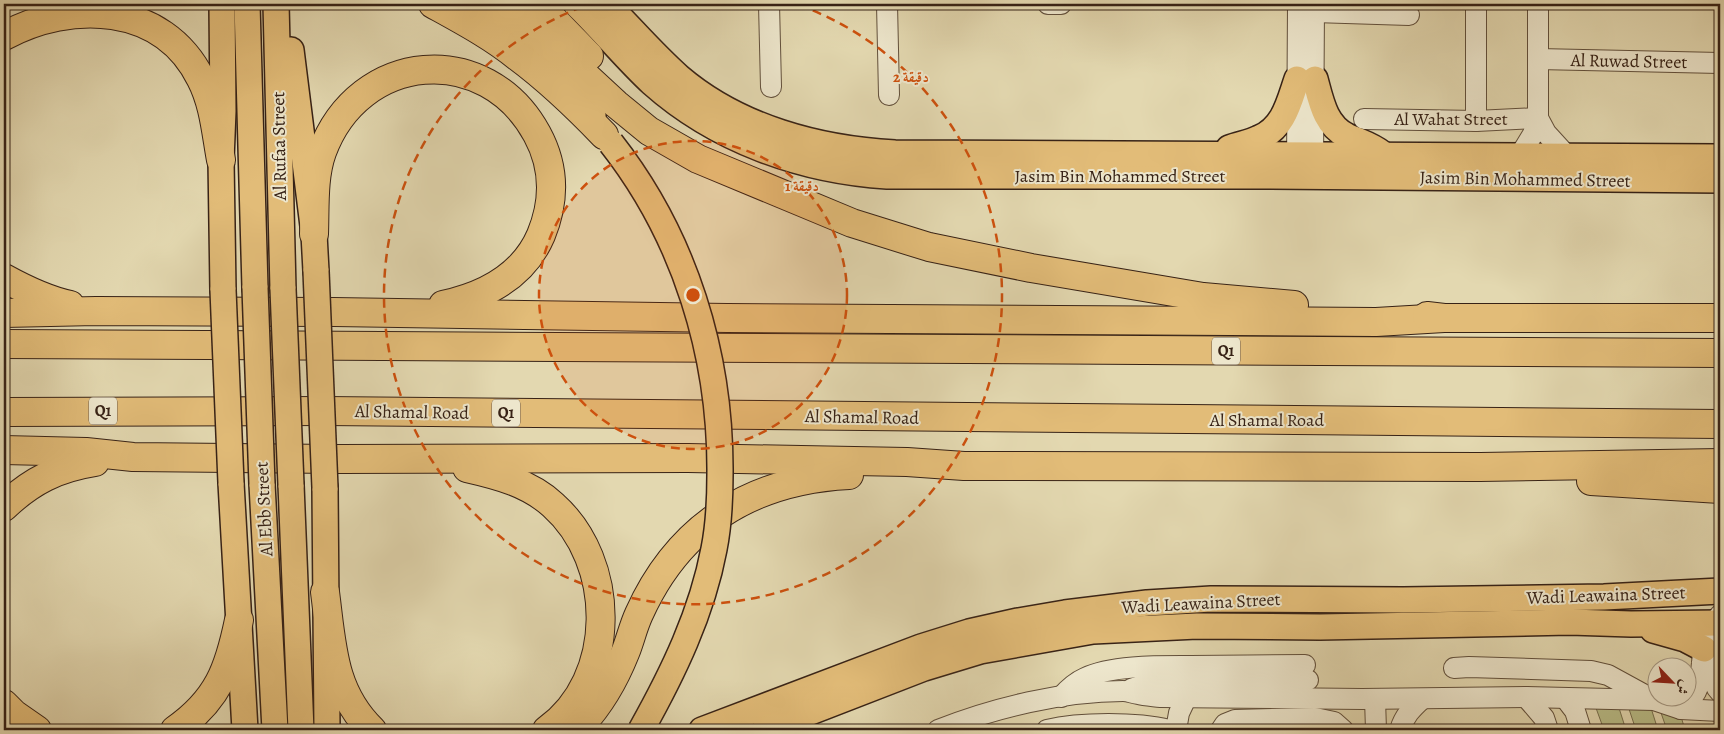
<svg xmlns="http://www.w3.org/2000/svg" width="1724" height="734" font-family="Alegreya,Amiri,serif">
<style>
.green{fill:#b9bd88;stroke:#78704f}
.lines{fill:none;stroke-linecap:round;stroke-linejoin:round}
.minor-casing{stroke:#62503c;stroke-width:22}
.major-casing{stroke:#372216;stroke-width:28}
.highway-casing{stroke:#372216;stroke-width:30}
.minor{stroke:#ede6cc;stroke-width:20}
.major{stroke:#e2bc78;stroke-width:25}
.highway{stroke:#e2bc78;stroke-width:28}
.major-bridge-casing{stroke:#372216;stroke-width:28;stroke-linecap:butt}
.major-bridge{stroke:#e2bc78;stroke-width:25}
.ring{fill:none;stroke:#cd510e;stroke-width:2.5;stroke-dasharray:9 6}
.labels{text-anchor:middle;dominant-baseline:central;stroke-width:4;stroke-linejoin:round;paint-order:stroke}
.shield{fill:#ede6cc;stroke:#6e5d4d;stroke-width:1}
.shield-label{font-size:16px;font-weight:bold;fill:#372216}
.street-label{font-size:18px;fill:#372216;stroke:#ede6cc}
.centre{fill:#cd510e;stroke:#ede6cc;stroke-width:2.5}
.ring-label{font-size:15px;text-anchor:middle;font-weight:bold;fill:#cd510e;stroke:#ede6cc;stroke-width:4;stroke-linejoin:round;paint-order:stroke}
</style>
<rect width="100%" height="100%" fill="#e3d8b0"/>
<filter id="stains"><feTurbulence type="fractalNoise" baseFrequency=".004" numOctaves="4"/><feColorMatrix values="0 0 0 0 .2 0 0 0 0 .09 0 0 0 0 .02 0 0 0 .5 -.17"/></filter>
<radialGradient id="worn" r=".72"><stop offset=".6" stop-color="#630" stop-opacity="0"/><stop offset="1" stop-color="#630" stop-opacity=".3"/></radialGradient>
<g class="green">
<polygon points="1596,708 1619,708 1626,730 1604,730"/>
<polygon points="1651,708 1658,730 1636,730 1629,709"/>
<polygon points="1660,710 1680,713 1685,730 1667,730"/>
</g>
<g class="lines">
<defs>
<g id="minor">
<polyline points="769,4 771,87"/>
<polyline points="887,4 889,95"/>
<polyline points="1048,4 1061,4"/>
<polyline points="1476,4 1476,121"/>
<polyline points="1538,4 1538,59 1720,63"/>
<polyline points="1314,12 1409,15"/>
<polyline points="1538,118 1546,133 1567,156"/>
<polyline points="1364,119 1476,121 1538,118"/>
<polyline points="1519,157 1533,134 1538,118 1538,59"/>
<polyline points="1297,169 1298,4"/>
<polyline points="1313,169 1314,4"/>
<path d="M1720 644C1713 658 1708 680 1720 692"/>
<polyline points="1454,668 1469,667 1591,671 1608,675 1652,699"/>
<polyline points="1131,689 1146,684 1171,680 1308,680"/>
<path d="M1061 697C1068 689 1076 682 1085 678 1111 665 1161 666 1191 666 1229 666 1267 665 1305 665"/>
<polyline points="1526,697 1544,718 1548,730"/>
<polyline points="1565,698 1575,711 1581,730"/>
<polyline points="1375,699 1376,730"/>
<path d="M1681 709C1688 703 1695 696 1698 687 1701 679 1701 671 1702 663 1703 647 1708 627 1720 615"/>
<path d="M938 730C993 708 1063 691 1123 691 1128 691 1132 693 1138 694 1145 696 1153 696 1161 697L1362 699 1526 697 1654 700 1681 709 1720 711"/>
<path d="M1047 730C1080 722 1137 722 1169 730"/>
<polyline points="1176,730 1179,713 1187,696"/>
<polyline points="1221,730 1225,724 1235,720 1315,718 1334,722 1343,730"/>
<path d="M1400 730C1404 716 1412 708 1422 699"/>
</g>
<g id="major">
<polyline points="222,4 223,111 221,160 223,290"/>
<polyline points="247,4 255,288"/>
<polyline points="276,4 283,289"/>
<path d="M477 4C520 29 570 71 593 115"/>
<path d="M576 4C602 29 625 58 652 83 716 140 802 171 887 176H1269L1720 180"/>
<path d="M607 4C631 28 653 54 679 77 739 128 819 149 895 153L1720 157"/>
<polyline points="291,50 314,234 316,271"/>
<path d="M1315 79C1321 101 1325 125 1347 136 1360 142 1372 145 1383 154"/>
<path d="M1229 148C1239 144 1250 143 1259 138 1284 128 1289 102 1297 79"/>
<polyline points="231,483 245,730"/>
<polyline points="262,484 275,730"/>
<polyline points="291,485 301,730"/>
<polyline points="325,488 327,730"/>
<polyline points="1653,630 1685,639 1704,649"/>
<polyline points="702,730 921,647 969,632 1018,621 1065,613 1147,603 1211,599 1403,600 1604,597 1720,591"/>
<polyline points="764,730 924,668 980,651 1093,631 1197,626 1320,627 1570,622 1631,624 1720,623"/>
</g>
<g id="highway">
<path d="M433 4C462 20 492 36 518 57 549 80 577 107 604 135"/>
<polyline points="497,4 563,55 616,104 649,131 698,159 852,223 929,247 1031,268 1203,297 1294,305"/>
<polyline points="535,4 553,19 589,56"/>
<path d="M4 36C70 0 163 2 201 79 214 104 216 133 221 160"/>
<path d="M314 234C315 207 313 177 322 152 359 51 486 40 537 134 555 167 555 201 541 235 523 277 485 296 443 305"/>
<path d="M4 278C24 289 46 300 70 305"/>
<polyline points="4,313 96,311 334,312 727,318 1376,322 1444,318"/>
<polyline points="1427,316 1444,318 1720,318"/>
<polyline points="4,344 1720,353"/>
<polyline points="4,412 326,411 1720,424"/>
<polyline points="4,450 86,452 133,457 340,459 688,458 907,462 964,466 1480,467 1720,463"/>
<path d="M467 468C498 475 529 483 553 505 617 562 618 679 547 730"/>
<polyline points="1591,481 1720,489"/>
<path d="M4 507C31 481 57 468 95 462"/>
<path d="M325 592C332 645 332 691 372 730"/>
<polyline points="4,704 14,714 37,730"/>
<path d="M175 730C218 700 229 669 239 620"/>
<path d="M576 730C598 708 613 683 625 653 630 641 633 627 639 614 679 525 752 480 849 475"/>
</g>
</defs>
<use href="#minor" class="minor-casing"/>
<use href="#major" class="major-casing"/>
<use href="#highway" class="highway-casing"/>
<use href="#minor" class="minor"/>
<use href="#major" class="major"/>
<use href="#highway" class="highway"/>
<defs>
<g id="major-bridge">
<path d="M611 143C685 237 721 355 720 474 720 498 719 524 714 549 702 613 673 673 641 730"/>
<polyline points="316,271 325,488"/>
<polyline points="255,288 262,484"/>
<polyline points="283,289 291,485"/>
<polyline points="223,290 231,483"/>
</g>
</defs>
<use href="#major-bridge" class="major-bridge-casing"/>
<use href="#major-bridge" class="major-bridge"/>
</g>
<circle cx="693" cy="295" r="154" fill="#cd510e" fill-opacity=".12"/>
<g class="ring">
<circle cx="693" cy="295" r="154"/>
<path d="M799 5A309 309 0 1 1 587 5"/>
</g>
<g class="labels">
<g class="shield">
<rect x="1212" y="337.5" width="28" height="27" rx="4"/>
<rect x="89" y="397.5" width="28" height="27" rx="4"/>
<rect x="492" y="399.5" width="28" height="27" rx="4"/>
</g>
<g class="shield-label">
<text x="1226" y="351">Q1</text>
<text x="103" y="411">Q1</text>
<text x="506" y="413">Q1</text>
</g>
<g class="street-label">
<text transform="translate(1629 61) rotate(1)">Al Ruwad Street</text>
<text x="1451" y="119">Al Wahat Street</text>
<text transform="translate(279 146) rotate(-91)">Al Rufaa Street</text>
<text x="1120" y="176">Jasim Bin Mohammed Street</text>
<text transform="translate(1525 179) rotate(1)">Jasim Bin Mohammed Street</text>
<text transform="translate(412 412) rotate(1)">Al Shamal Road</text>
<text transform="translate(862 417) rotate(1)">Al Shamal Road</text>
<text x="1267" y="420">Al Shamal Road</text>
<text transform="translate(264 509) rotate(-93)">Al Ebb Street</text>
<text transform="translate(1606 595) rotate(-2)">Wadi Leawaina Street</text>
<text transform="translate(1201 603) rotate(-3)">Wadi Leawaina Street</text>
</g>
</g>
<circle cx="693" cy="295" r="8" class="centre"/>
<g class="ring-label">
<text x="911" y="82">2 دقيقة</text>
<text x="802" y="191">1 دقيقة</text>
</g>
<rect width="1724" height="734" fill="none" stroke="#e3d8b0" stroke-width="20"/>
<rect x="5" y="5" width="1714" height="724" fill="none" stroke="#372216" stroke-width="2.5"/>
<rect x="10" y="10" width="1704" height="714" fill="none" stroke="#372216"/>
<g transform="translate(1672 682) rotate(115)"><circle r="24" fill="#ede6cc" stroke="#a49883"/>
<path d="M0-4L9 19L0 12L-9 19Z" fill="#8f2418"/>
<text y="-8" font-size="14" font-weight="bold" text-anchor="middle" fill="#372216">ش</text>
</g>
<rect width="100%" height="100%" filter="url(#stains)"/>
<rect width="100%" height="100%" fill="url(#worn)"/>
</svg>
